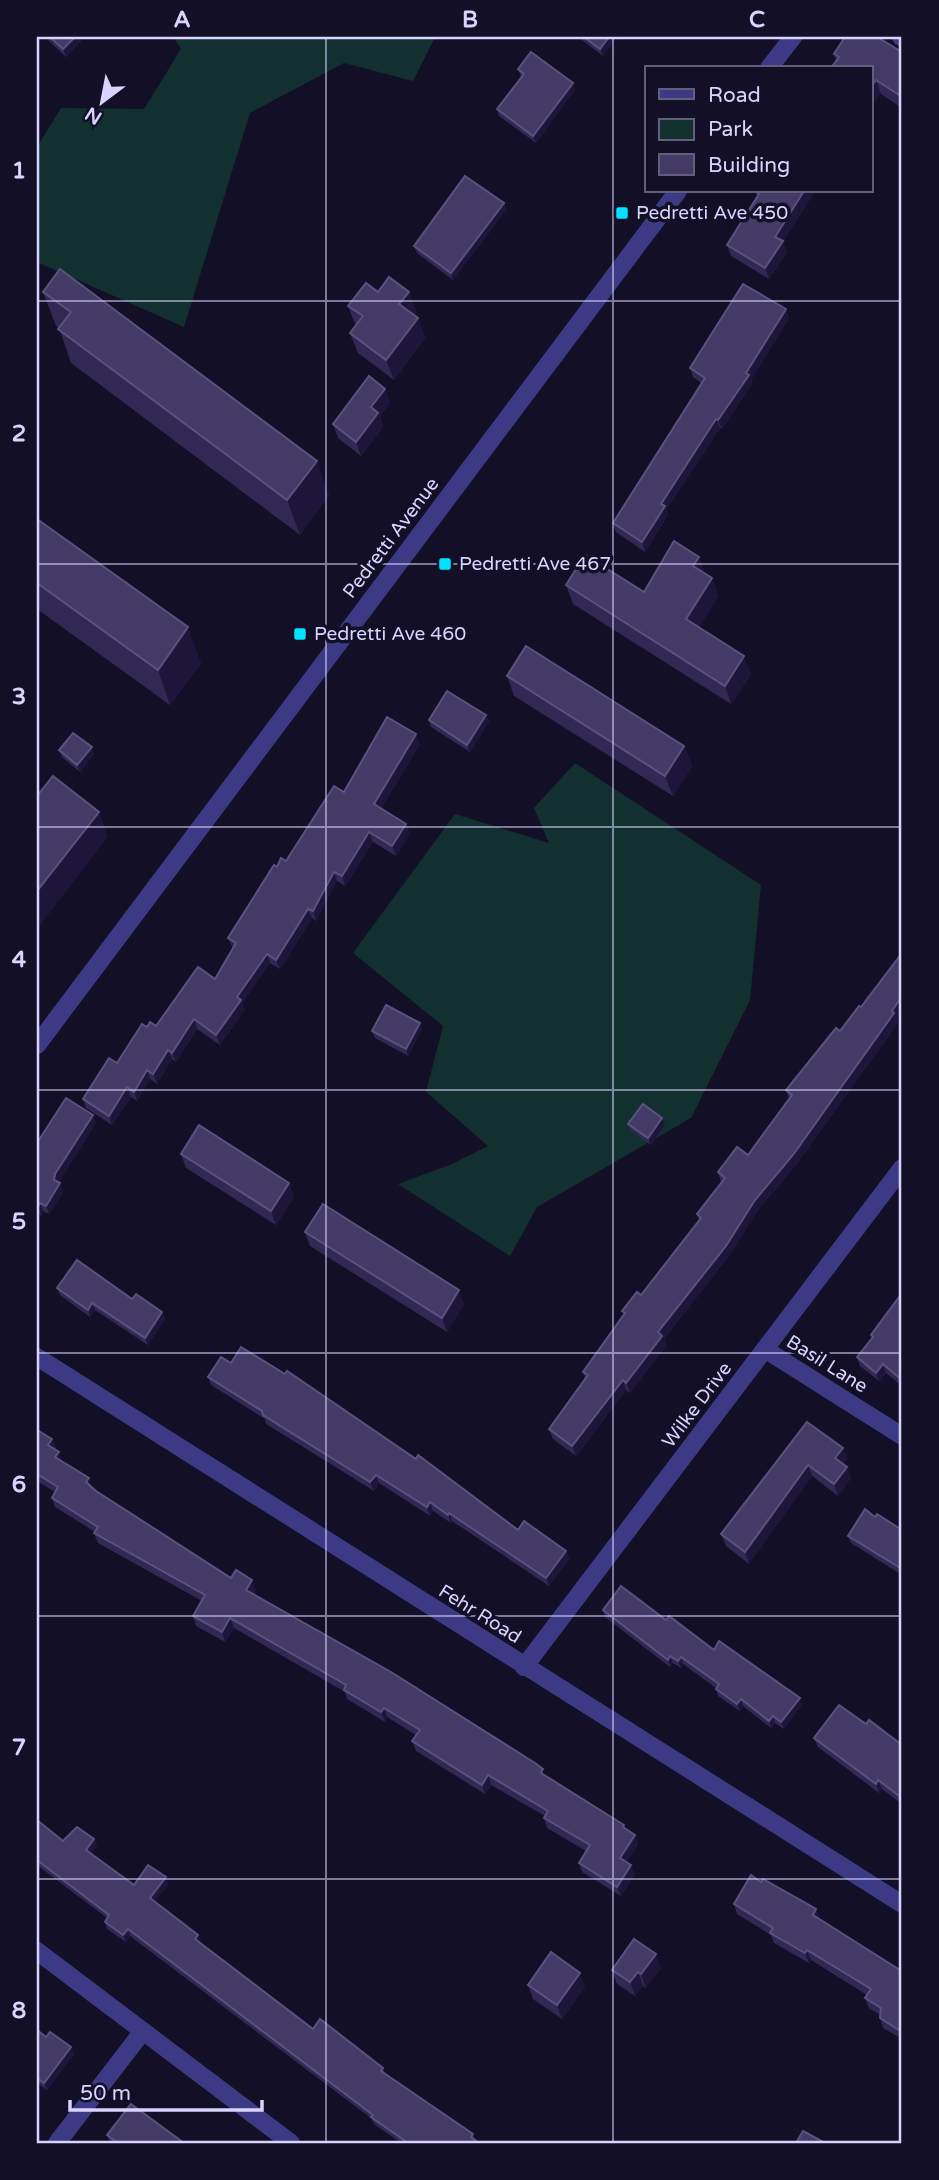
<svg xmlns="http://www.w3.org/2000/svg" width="939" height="2180" font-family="'Varela Round',sans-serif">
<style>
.green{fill:#12302f}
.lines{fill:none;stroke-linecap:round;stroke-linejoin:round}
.minor{stroke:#3d3a85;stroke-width:18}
.wall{fill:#312854}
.shaded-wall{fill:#1d163a}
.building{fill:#433a66;stroke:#5a527e;stroke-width:2}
.grid{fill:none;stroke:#d9d4ff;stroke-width:2;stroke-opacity:0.55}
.poi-dot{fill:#00e5ff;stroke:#130f26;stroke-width:2.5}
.labels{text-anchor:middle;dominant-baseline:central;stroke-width:7;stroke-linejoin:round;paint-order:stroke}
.poi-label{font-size:19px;fill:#d9d4ff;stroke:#130f26;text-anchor:start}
.street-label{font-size:19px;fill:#d9d4ff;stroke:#130f26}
.neatline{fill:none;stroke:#d9d4ff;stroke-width:2.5}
.grid-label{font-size:23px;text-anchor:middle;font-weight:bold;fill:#d9d4ff}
</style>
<rect width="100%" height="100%" fill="#130f26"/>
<g class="green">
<polygon points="173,37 435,37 413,81 344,63 250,113 184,327 37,262 37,147 61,108 144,109 181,49"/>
<polygon points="575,763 761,885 750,1000 691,1118 537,1207 510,1256 398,1184 452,1164 488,1146 426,1092 443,1026 353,953 455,814 549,843 534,808"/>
</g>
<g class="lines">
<g class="minor">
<polyline points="901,37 902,37"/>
<polyline points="769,68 793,37"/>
<polyline points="37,1045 678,191"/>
<polyline points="766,1350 902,1436"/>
<polyline points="37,1357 902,1904"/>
<polyline points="524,1667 902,1168"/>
<polyline points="37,1951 291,2143"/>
<polyline points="57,2143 143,2031"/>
</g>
</g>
<g class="wall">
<polygon points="45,37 79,37 81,41 66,57"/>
<polygon points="578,37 621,37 619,40 616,38 603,56"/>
<polygon points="902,52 902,108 881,94 836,61 834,54"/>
<polygon points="518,69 575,90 536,143 499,116 497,109 521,77"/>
<polygon points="815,191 783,242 787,252 769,279 731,256 727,245 757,197 756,192"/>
<polygon points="504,203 506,210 453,280 417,253 414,246"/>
<polygon points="43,292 329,495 300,535 71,363 59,328 56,326"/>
<polygon points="378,292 409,292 416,312 414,315 418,318 425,338 394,380 358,353 350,333 356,326 348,306"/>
<polygon points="789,318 751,380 752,384 722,429 720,428 666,510 668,515 645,552 616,532 613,523 701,383 693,377 690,368"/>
<polygon points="385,389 390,402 380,416 383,427 361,456 338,438 333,424"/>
<polygon points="37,519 201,663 170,705 37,609"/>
<polygon points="706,574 712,578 718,596 699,627 751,674 731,704 573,604 566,585 644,592"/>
<polygon points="507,676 684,746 692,766 673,796 514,696"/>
<polygon points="486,715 489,722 470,752 431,727 429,720"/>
<polygon points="420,744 381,808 410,833 396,856 373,842 345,886 337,881 316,921 312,918 280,969 270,963 242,1003 245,1009 220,1045 197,1029 176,1062 172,1059 157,1084 150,1079 137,1101 131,1097 112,1125 86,1108 83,1099 117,1063 147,1027 156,1026 215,979 233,949 228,938 277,867 286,861 344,792"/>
<polygon points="59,750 94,754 80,772 62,757"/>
<polygon points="902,953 902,1011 897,1020 898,1023 796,1165 758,1210 729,1256 664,1339 666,1346 630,1393 626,1390 576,1456 553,1439 549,1429 585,1379 583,1372 624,1314 622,1311 641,1295 699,1220 697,1214 721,1182 718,1172 748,1155 789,1099 786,1090 861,1007"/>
<polygon points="420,1023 422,1030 408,1056 375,1038 372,1031"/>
<polygon points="93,1115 96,1123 58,1183 60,1183 63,1192 49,1214 43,1211 41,1216 37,1213 37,1143"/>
<polygon points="662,1118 665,1125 651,1145 631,1131 628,1124"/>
<polygon points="181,1154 289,1183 294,1197 276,1225 186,1168"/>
<polygon points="305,1232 464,1304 447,1332 310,1246"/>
<polygon points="57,1288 132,1299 162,1312 165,1319 148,1345 95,1310 90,1317 60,1295"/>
<polygon points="902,1293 902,1386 886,1373 879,1381 860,1366 857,1357 872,1338 871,1335"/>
<polygon points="208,1377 518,1530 566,1551 569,1559 549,1586 452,1521 451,1523 433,1511 430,1516 379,1483 374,1491 266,1424 265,1419 211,1385"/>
<polygon points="807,1422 843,1448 847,1460 843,1464 847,1467 851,1478 838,1496 812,1476 749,1564 726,1546 721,1534"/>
<polygon points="37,1430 52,1439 56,1448 55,1449 62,1461 96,1491 231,1578 256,1590 253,1594 546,1776 635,1835 638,1844 627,1862 635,1874 621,1896 582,1872 579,1863 586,1851 547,1828 544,1818 545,1816 491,1785 485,1794 416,1751 412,1741 416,1735 387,1717 385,1722 347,1699 345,1692 234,1628 225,1642 196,1626 193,1616 202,1601 98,1543 94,1533 95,1532 55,1507 52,1498 55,1492 37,1481"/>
<polygon points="875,1517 902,1530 902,1575 851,1543 848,1536"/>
<polygon points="603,1610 666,1620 714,1650 800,1698 802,1705 784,1729 775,1723 771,1728 743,1706 740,1711 718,1696 716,1688 683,1664 681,1668 673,1663 670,1667 605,1617"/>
<polygon points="866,1724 902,1745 902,1804 882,1789 879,1793 818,1747 814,1738"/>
<polygon points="37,1820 63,1841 94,1839 97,1846 91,1853 134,1885 168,1885 155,1902 201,1942 200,1943 313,2029 383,2068 385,2073 473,2134 475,2140 479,2143 401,2143 374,2124 372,2119 130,1936 126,1942 107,1929 105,1922 107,1918 37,1865"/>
<polygon points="761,1882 816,1909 820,1919 900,1970 902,1967 902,2039 883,2028 880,2018 880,2015 869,2008 865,1998 867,1995 811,1960 809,1963 774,1943 771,1935 737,1914 734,1904"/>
<polygon points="661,1968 646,1988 643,1986 635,1996 617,1984 612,1970"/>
<polygon points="528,1985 585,1987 562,2019 533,1999"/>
<polygon points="37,2030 74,2054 47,2090 37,2083"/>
<polygon points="107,2135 184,2143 110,2143"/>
</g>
<g class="shaded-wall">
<polygon points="75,37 79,37 81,41 66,57 63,49"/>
<polygon points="609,37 615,37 616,38 603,56 600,49"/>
<polygon points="876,80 881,94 871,108 871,87"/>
<polygon points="573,83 575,90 536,143 533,136"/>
<polygon points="804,191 815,191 783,242 787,252 769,279 765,268 775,237"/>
<polygon points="504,203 506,210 453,280 451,273"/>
<polygon points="409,292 416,312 406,325 399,304"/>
<polygon points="786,309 789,318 751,380 752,384 722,429 718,420"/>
<polygon points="418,318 425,338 394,380 386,360"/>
<polygon points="385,389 390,402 380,416 383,427 361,456 356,442 371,407"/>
<polygon points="716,419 720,428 666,510 668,515 645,552 642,542 661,504"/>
<polygon points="317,461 329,495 300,535 287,500"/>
<polygon points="699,557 706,575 693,566"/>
<polygon points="712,578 718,596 693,637 686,619"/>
<polygon points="188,627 201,663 170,705 158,670"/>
<polygon points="744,656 751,674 731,704 725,686"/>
<polygon points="486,715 489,722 470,752 467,745"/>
<polygon points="416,734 420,744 377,814 374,804"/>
<polygon points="684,746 692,766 673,796 665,776"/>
<polygon points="92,747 94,754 80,772 77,765"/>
<polygon points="99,812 108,837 37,929 37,891"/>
<polygon points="406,824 410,833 396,856 392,846"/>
<polygon points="369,832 373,842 345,886 342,876"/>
<polygon points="334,872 337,881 316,921 313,911"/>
<polygon points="308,909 312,918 280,969 276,960"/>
<polygon points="267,954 270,963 242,1003 245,1009 220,1045 216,1035 237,997"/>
<polygon points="902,996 902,1011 897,1020 898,1023 796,1165 758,1210 729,1256 664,1339 666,1346 630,1393 626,1383 658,1332"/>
<polygon points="194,1019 197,1029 176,1062 172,1053"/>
<polygon points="420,1023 422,1030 408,1056 406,1049"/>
<polygon points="168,1050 172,1059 157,1084 153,1074"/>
<polygon points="147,1070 150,1079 137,1101 134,1092"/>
<polygon points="127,1087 131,1097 112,1125 109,1116"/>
<polygon points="93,1115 96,1123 58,1183 60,1183 63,1192 49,1214 46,1206 55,1174"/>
<polygon points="662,1118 665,1125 651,1145 648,1138"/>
<polygon points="289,1183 294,1197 276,1225 271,1211"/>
<polygon points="40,1203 43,1211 41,1216 38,1207"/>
<polygon points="459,1290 464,1304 447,1332 442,1318"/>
<polygon points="92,1303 95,1310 90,1317 88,1310"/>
<polygon points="162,1312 165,1319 148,1345 145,1338"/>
<polygon points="883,1364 886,1373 879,1381 876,1373"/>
<polygon points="623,1380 626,1390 576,1456 572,1446"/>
<polygon points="52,1439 56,1448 52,1455 48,1445"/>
<polygon points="843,1448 847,1460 839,1469 835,1458"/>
<polygon points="59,1452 62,1461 55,1457"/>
<polygon points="808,1465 812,1476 749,1564 745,1552"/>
<polygon points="847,1467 851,1478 838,1496 834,1484"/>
<polygon points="376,1475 379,1483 374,1491 370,1482"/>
<polygon points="89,1478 92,1488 86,1482"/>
<polygon points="430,1502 433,1511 430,1516 427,1507"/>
<polygon points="449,1513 452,1521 451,1523 448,1515"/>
<polygon points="566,1551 569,1559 549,1586 546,1578"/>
<polygon points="252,1580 256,1590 250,1600 246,1590"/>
<polygon points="230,1618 234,1628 225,1642 222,1632"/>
<polygon points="670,1656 673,1663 670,1667 668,1660"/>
<polygon points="681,1657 683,1664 681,1668 678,1661"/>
<polygon points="800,1698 802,1705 784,1729 781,1722"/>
<polygon points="741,1699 743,1706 740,1711 737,1704"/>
<polygon points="384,1708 387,1717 385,1722 381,1712"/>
<polygon points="773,1716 775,1723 771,1728 769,1721"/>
<polygon points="488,1775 491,1785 485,1794 482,1785"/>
<polygon points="878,1780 882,1789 879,1793 876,1784"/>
<polygon points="635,1835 638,1844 624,1867 620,1858"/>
<polygon points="94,1839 97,1846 89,1857 86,1850"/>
<polygon points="631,1865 635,1874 621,1896 617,1887"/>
<polygon points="166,1877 168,1885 153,1905 150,1898"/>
<polygon points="816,1909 820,1919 813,1915"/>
<polygon points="128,1929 130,1936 126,1942 123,1935"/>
<polygon points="198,1935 201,1942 198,1946 195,1939"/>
<polygon points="807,1950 811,1960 809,1963 805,1953"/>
<polygon points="656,1954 661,1968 646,1988 641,1974"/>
<polygon points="638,1972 643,1986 635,1996 630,1982"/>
<polygon points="580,1973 585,1987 562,2019 557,2005"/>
<polygon points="71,2047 74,2054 47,2090 44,2083"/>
</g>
<g class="building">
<polygon points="50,37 75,37 63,49"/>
<polygon points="584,37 609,37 600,49"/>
<polygon points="845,37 877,37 902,52 902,97 876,80 871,87 871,68 831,68 839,57 834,54"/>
<polygon points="531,52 573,83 533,136 497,109 524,74 518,69"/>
<polygon points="465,176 504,203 451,273 414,246"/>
<polygon points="756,191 804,191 775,237 783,241 765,268 727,245 759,194 756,192"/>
<polygon points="60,269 317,461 287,500 58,329 71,312 43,292"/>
<polygon points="389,277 409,292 399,304 418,318 386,360 350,333 363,316 348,306 366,283 378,292"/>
<polygon points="743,284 786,309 746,373 749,375 718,420 716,419 661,504 665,506 642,542 613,523 705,378 690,368"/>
<polygon points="369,376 385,389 371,407 378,413 356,442 333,424"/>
<polygon points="37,519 188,627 158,670 37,583"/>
<polygon points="674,541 699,557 693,566 712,578 686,619 744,656 725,686 566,585 585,555 644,592"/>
<polygon points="526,646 684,746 665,776 507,676"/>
<polygon points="447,691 486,715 467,745 429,720"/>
<polygon points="387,717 416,734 374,804 406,824 392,846 369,832 342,876 334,872 313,911 308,909 276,960 267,954 237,997 241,1000 216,1035 194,1019 172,1053 168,1050 153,1074 147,1070 134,1092 127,1087 109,1116 83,1099 109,1058 117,1063 142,1024 147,1027 150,1022 156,1026 198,967 215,979 236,943 228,938 274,865 277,867 281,858 286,861 334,786 344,792"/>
<polygon points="73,733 92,747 77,765 59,750"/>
<polygon points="53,776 99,812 37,891 37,796"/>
<polygon points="902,953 902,996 892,1011 894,1013 793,1155 755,1200 726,1246 658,1332 662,1336 626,1383 623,1380 572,1446 549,1429 588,1375 583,1372 625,1313 622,1311 637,1292 641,1295 701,1218 697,1214 725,1178 718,1172 737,1147 748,1155 792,1095 786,1090 836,1028 840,1031 859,1006 861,1007"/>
<polygon points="386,1005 420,1023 406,1049 372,1031"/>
<polygon points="66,1098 93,1115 55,1174 54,1180 60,1183 46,1206 40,1203 38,1207 37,1206 37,1143"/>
<polygon points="643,1104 662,1118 648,1138 628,1124"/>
<polygon points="199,1125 289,1183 271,1211 181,1154"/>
<polygon points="323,1204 459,1290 442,1318 305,1232"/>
<polygon points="77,1260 132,1299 136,1294 162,1312 145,1338 92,1303 88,1310 57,1288"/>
<polygon points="902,1293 902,1380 883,1364 876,1373 857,1357 873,1337 871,1335"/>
<polygon points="241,1347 285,1374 287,1371 416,1459 418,1455 518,1530 524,1521 566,1551 546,1578 449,1513 448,1515 430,1502 427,1507 376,1475 370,1482 263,1415 262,1411 208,1377 221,1357 231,1363"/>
<polygon points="807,1422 843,1448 835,1458 847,1467 834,1484 808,1465 745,1552 721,1534"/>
<polygon points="37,1430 52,1439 48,1445 59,1452 55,1457 89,1478 86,1482 96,1491 231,1578 236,1570 252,1580 246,1590 391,1672 535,1763 543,1769 541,1773 624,1825 623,1827 635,1835 620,1858 631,1865 617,1887 579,1863 590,1845 544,1818 548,1811 488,1775 482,1785 412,1741 420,1730 384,1708 381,1712 344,1690 346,1685 230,1618 222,1632 193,1616 205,1595 94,1533 98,1527 52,1498 58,1487 37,1474"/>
<polygon points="865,1509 875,1517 877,1514 902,1530 902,1569 848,1536"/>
<polygon points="621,1586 666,1620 669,1616 714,1650 719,1641 800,1698 781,1722 773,1716 769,1721 741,1699 737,1704 716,1689 719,1684 681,1657 678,1661 670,1656 668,1660 603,1610"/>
<polygon points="839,1705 866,1724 869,1720 902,1745 902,1747 899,1752 902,1755 902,1798 878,1780 876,1784 814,1738"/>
<polygon points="37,1820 63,1841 77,1827 94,1839 86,1850 134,1885 148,1865 166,1877 150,1898 198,1935 195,1939 313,2029 320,2019 383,2068 381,2071 473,2134 471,2137 479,2143 408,2143 371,2117 373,2115 128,1929 123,1935 105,1922 109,1915 37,1860"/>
<polygon points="751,1875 761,1882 763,1879 816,1909 813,1915 900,1970 902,1967 902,2032 880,2018 881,2008 865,1998 871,1989 807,1950 805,1953 770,1933 773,1928 734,1904"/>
<polygon points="634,1939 656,1954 641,1974 638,1972 630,1982 612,1970"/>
<polygon points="551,1952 580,1973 557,2005 528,1985"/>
<polygon points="37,2030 46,2037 50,2032 71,2047 44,2083 37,2078"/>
<polygon points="131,2104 184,2143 118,2143 107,2135"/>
<polygon points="803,2131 825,2143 796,2143"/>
</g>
<path class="grid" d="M326 37V2143M613 37V2143M37 301H902M37 564H902M37 827H902M37 1090H902M37 1353H902M37 1616H902M37 1879H902"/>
<g class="poi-dot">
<rect x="615" y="206" width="14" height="14" rx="3.5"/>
<rect x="438" y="557" width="14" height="14" rx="3.5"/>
<rect x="293" y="627" width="14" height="14" rx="3.5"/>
</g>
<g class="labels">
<g class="poi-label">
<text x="636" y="213">Pedretti Ave 450</text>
<text x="459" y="564">Pedretti Ave 467</text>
<text x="314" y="634">Pedretti Ave 460</text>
</g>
<g class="street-label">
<text transform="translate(391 538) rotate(-53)">Pedretti Avenue</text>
<text transform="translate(827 1364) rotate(32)">Basil Lane</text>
<text transform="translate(697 1405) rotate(-53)">Wilke Drive</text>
<text transform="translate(480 1614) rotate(32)">Fehr Road</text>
</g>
</g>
<rect width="939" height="2180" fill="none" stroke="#130f26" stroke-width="77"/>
<rect x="645" y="66" width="228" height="126" fill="#130f26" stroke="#625e7d" stroke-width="2"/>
<rect x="659" y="89" width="35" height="10" fill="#3d3a85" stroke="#625e7d" stroke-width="2"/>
<text x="708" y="102" font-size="21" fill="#d9d4ff">Road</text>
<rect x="659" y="119" width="35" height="21" fill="#12302f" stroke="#625e7d" stroke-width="2"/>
<text x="708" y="136" font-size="21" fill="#d9d4ff">Park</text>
<rect x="659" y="154" width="35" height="21" fill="#433a66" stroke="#625e7d" stroke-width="2"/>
<text x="708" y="172" font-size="21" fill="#d9d4ff">Building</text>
<g transform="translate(102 102) rotate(212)" stroke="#130f26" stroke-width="5" paint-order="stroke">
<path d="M0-5L12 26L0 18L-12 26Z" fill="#d9d4ff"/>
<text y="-10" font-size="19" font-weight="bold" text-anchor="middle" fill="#d9d4ff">N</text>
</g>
<path d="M70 2100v10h192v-10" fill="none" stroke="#d9d4ff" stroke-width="3.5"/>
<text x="80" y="2100" font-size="21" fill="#d9d4ff" stroke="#130f26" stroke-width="5" paint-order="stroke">50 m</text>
<rect x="38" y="38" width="862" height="2104" class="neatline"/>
<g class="grid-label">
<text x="182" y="27">A</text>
<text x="470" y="27">B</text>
<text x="757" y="27">C</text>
<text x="19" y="178">1</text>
<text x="19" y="441">2</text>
<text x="19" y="704">3</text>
<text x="19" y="967">4</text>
<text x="19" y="1229">5</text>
<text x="19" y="1492">6</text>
<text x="19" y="1755">7</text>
<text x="19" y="2018">8</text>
</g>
</svg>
